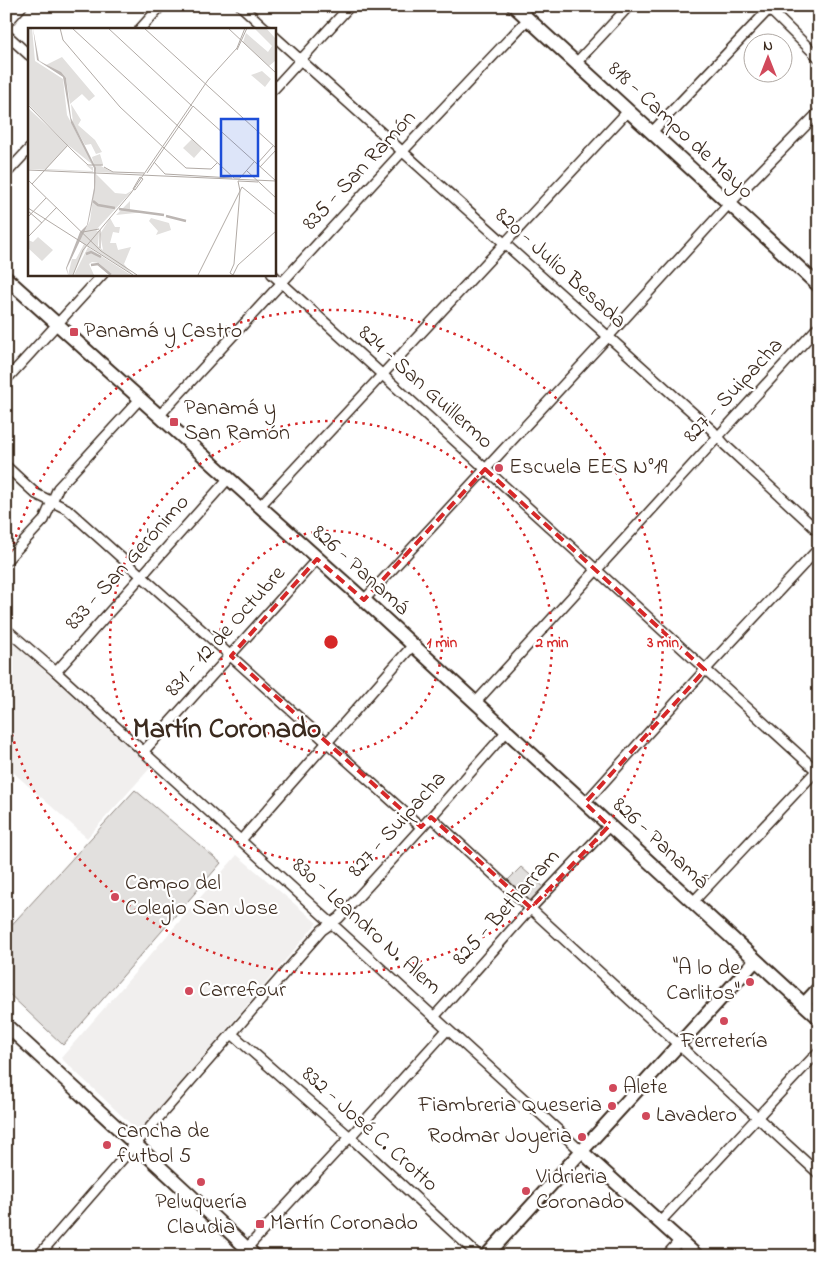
<svg xmlns="http://www.w3.org/2000/svg" width="825" height="1262" font-family="'Indie Flower',sans-serif">
<style>
.built{fill:#f1efee}
.green{fill:#e2e0de;stroke:#8e857e}
.lines{fill:none;stroke-linecap:round;stroke-linejoin:round}
.street-casing{stroke:#3b2a1e;stroke-width:12}
.secondary-casing{stroke:#3b2a1e;stroke-width:16}
.street{stroke:#fff;stroke-width:9}
.secondary{stroke:#fff;stroke-width:12}
.marked{fill:none;stroke:#d62828;stroke-width:4;stroke-dasharray:10 6;stroke-linejoin:round}
.ring{fill:none;stroke:#d62828;stroke-width:2.5;stroke-dasharray:2.5 5}
.poi-dot{fill:#d1495b;stroke:#fff;stroke-width:2}
.labels{text-anchor:middle;dominant-baseline:central;stroke-width:4.5;stroke-linejoin:round;paint-order:stroke}
.street-label{font-size:22px;fill:#3b2a1e;stroke:#fff}
.poi-label{font-size:22px;fill:#3b2a1e;stroke:#fff;text-anchor:start}
.district-label{font-size:28px;font-weight:bold;fill:#3b2a1e;stroke:#fff}
.inset-river{fill:none;stroke:#bcb6b3;stroke-width:2.5}
.inset-road{fill:none;stroke:#b1aaa5;stroke-width:1}
.view{fill:#1d4ed8;fill-opacity:0.15;stroke:#1d4ed8;stroke-width:2.5}
.inset-edge{fill:none;stroke:#3b2a1e;stroke-width:2.5}
.centre{fill:#d62828;stroke:#fff;stroke-width:2.5}
.ring-label{font-size:15px;text-anchor:middle;font-weight:bold;fill:#d62828;stroke:#fff;stroke-width:4.5;stroke-linejoin:round;paint-order:stroke}
</style>
<rect width="100%" height="100%" fill="#fff"/>
<filter id="ink" filterUnits="userSpaceOnUse"><feTurbulence type="fractalNoise" baseFrequency=".02" numOctaves="2"/><feDisplacementMap in="SourceGraphic" scale="10" xChannelSelector="R" yChannelSelector="G"/><feConvolveMatrix kernelMatrix="1 2 1 2 8 2 1 2 1" color-interpolation-filters="sRGB"/></filter>
<g filter="url(#ink)">
<g class="built">
<polygon points="6,637 152,766 87,838 6,766"/>
<polygon points="237,855 317,923 139,1132 61,1058"/>
</g>
<g class="green">
<polygon points="135,790 221,863 63,1045 6,991 6,931"/>
<polygon points="521,867 545,888 531,902 508,880"/>
</g>
<g class="lines">
<defs>
<g id="street">
<polyline points="241,6 266,29"/>
<polyline points="766,6 819,58"/>
<polyline points="6,24 22,6"/>
<polyline points="140,29 161,6"/>
<polyline points="6,34 29,55"/>
<polyline points="274,36 712,430 725,445 819,532"/>
<polyline points="576,63 629,6"/>
<polyline points="274,89 350,6"/>
<polyline points="651,133 772,6"/>
<polyline points="6,174 29,149"/>
<polyline points="272,274 819,773"/>
<polyline points="6,380 103,274"/>
<polyline points="159,416 402,152 528,19"/>
<polyline points="6,466 36,494 67,509 421,827"/>
<polyline points="259,507 628,111"/>
<polyline points="6,561 44,520 58,488 140,399"/>
<polyline points="364,600 607,338 729,204 819,112"/>
<polyline points="6,629 56,672 581,1151"/>
<polyline points="56,672 228,479"/>
<polyline points="476,702 819,326"/>
<polyline points="143,752 317,559"/>
<polyline points="585,803 705,670 819,548"/>
<polyline points="431,817 819,1174"/>
<polyline points="241,840 413,645"/>
<polyline points="693,902 819,768"/>
<polyline points="434,1017 531,908 609,826"/>
<polyline points="232,1034 350,1137 479,1256"/>
<polyline points="660,1222 819,1051"/>
<polyline points="247,1248 350,1137 447,1030"/>
<polyline points="38,1256 322,930 339,918 431,817 507,731"/>
<polyline points="666,1256 680,1240"/>
</g>
<g id="secondary">
<polyline points="514,6 819,286"/>
<polyline points="6,278 364,600 819,1018"/>
<polyline points="804,1004 819,988"/>
<path d="M6 1025C89 1102 173 1178 255 1256"/>
<polyline points="581,1151 697,1256"/>
<polyline points="486,1256 755,961"/>
</g>
</defs>
<use href="#street" class="street-casing"/>
<use href="#secondary" class="secondary-casing"/>
<use href="#street" class="street"/>
<use href="#secondary" class="secondary"/>
</g>
</g>
<path class="marked" d="M485 469 705 670 585 803 609 826 531 908 431 817 421 827 231 656 317 559 364 600Z"/>
<g class="ring">
<circle cx="331" cy="642" r="111"/>
<circle cx="331" cy="642" r="221"/>
<path d="M6 573A332 332 0 1 1 6 711"/>
</g>
<g class="poi-dot">
<rect x="69" y="327" width="10" height="10" rx="2.5"/>
<rect x="169" y="417" width="10" height="10" rx="2.5"/>
<circle cx="499" cy="468" r="5"/>
<circle cx="115" cy="897" r="5"/>
<circle cx="750" cy="982" r="5"/>
<circle cx="189" cy="991" r="5"/>
<circle cx="724" cy="1021" r="5"/>
<circle cx="613" cy="1088" r="5"/>
<circle cx="612" cy="1106" r="5"/>
<circle cx="646" cy="1116" r="5"/>
<circle cx="582" cy="1137" r="5"/>
<circle cx="107" cy="1145" r="5"/>
<circle cx="201" cy="1182" r="5"/>
<circle cx="526" cy="1191" r="5"/>
<rect x="255" y="1219" width="10" height="10" rx="2.5"/>
</g>
<g class="labels">
<g class="street-label">
<text transform="translate(680 131) rotate(43)">818 - Campo de Mayo</text>
<text transform="translate(360 171) rotate(-47)">835 - San Ramón</text>
<text transform="translate(560 269) rotate(42)">820 - Julio Besada</text>
<text transform="translate(425 388) rotate(42)">824 - San Guillermo</text>
<text transform="translate(734 391) rotate(-47)">827 - Suipacha</text>
<text transform="translate(128 563) rotate(-48)">833 - San Gerónimo</text>
<text transform="translate(360 571) rotate(42)">826 - Panamá</text>
<text transform="translate(226 632) rotate(-48)">831 - 12 de Octubre</text>
<text transform="translate(398 825) rotate(-48)">827 - Suipacha</text>
<text transform="translate(660 844) rotate(43)">826 - Panamá</text>
<text transform="translate(507 908) rotate(-48)">825 - Betharram</text>
<text transform="translate(366 927) rotate(42)">830 - Leandro N. Alem</text>
<text transform="translate(369 1130) rotate(42)">832 - José C. Crotto</text>
</g>
<g class="poi-label">
<text x="84" y="332">Panamá y Castro</text>
<text x="184" y="409">Panamá y<tspan x="184" dy="25">San Ramón</tspan></text>
<text x="509" y="468">Escuela EES N°19</text>
<text x="125" y="884">Campo del<tspan x="125" dy="25">Colegio San Jose</tspan></text>
<text x="740" y="969" text-anchor="end">"A lo de<tspan x="740" dy="25">Carlitos"</tspan></text>
<text x="199" y="991">Carrefour</text>
<text x="724" y="1042" text-anchor="middle">Ferretería</text>
<text x="623" y="1088">Alete</text>
<text x="602" y="1106" text-anchor="end">Fiambreria Queseria</text>
<text x="656" y="1116">Lavadero</text>
<text x="117" y="1132">cancha de<tspan x="117" dy="25">futbol 5</tspan></text>
<text x="572" y="1137" text-anchor="end">Rodmar Joyeria</text>
<text x="536" y="1178">Vidrieria<tspan x="536" dy="25">Coronado</tspan></text>
<text x="201" y="1203" text-anchor="middle">Peluquería<tspan x="201" dy="25">Claudia</tspan></text>
<text x="270" y="1224">Martín Coronado</text>
</g>
<g class="district-label">
<text x="227" y="730">Martín Coronado</text>
</g>
</g>
<g transform="translate(28 28)">
<rect width="248" height="248" fill="#fff"/>
<path d="M0 0H4L7 33 35 51 39 87 65 137 40 117 18 141 65 143 58 137 65 139V144L0 141V80L40 117 0 76ZM7 0 11 32 18 37 34 29 67 68 61 73 54 66 42 76 38 50 11 33ZM226 0H238L247 10V33L241 38 215 14 218 5 240 24 244 18ZM234 43 243 51 237 59 223 47ZM43 76 53 92 50 97 67 112 74 124 68 126 63 116 57 117 45 95ZM164 111 174 121 166 130 155 120ZM72 126 75 136 73 138 86 145 68 144 64 129ZM68 146 87 165 98 166 105 162 68 202 71 204 70 218 75 222 72 206 82 190 87 199H92L91 205 85 204 82 215H88L90 222 103 219 96 236 104 246 59 217 45 247H40L44 231H48L56 216 51 213 62 193ZM102 173V182L117 184 88 187ZM123 190 141 195 143 202 128 207 130 203 121 193ZM10 209 25 222 14 233 0 220V212L5 214ZM60 219 61 220 103 247H84L71 235 64 234 61 236 66 247H46Z" fill="#e2e0de"/>
<path d="M5 0 11 33 33 44 38 50 43 90 68 140 67 162 60 196 39 240 40 247 38 240 52 204 59 197 66 160V140L43 95 35 49 9 32Z" fill="#bcb6b3"/>
<path class="inset-river" d="M65 173 70 177 87 180M91 181 136 187M138 188 158 193M58 226 63 224 73 229M63 237 70 236 83 247"/>
<path class="inset-road" d="M32 0 35 12 92 79 136 120M44 0 206 150M80 0 164 78M116 0 248 120M200 0 248 45M209 22 219 0M0 77 45 123M165 78 248 153M136 120 158 140 183 141 189 135M45 123 60 137H75M126 134 137 146 204 150M229 136 245 118M76 139 85 144 116 145M232 139 248 122M0 142 248 153M219 143 248 170M119 145 165 78M112 149 115 151 107 162 105 161ZM206 150H212L226 134M0 152 73 223 109 247M4 156 40 117M212 163 206 236 202 245 205 247 210 237 248 203M212 163 210 153 230 154M0 180 105 247M0 183 14 195M0 189 18 170M55 204 71 201M0 209 29 179M72 220V202M45 247 55 222 103 165 180 52 209 20 217 0M170 247 214 159 248 187"/>
<path class="view" d="M193 91H230V148H193Z"/>
<rect width="248" height="248" class="inset-edge"/>
</g>
<circle cx="331" cy="642" r="8" class="centre"/>
<g class="ring-label">
<text x="442" y="647">1 min</text>
<text x="552" y="647">2 min</text>
<text x="663" y="647">3 min</text>
</g>
<rect width="825" height="1262" fill="none" stroke="#fff" stroke-width="25"/>
<rect x="12" y="12" width="800" height="1237" fill="none" stroke="#3b2a1e" stroke-width="2" filter="url(#ink)"/>
<g transform="translate(768 58)"><circle r="24" fill="#ffffff" stroke="#b1aaa5"/>
<path d="M0-4L9 19L0 12L-9 19Z" fill="#d1495b"/>
<text y="-8" font-size="14" font-weight="bold" text-anchor="middle" fill="#3b2a1e">N</text>
</g>
</svg>
